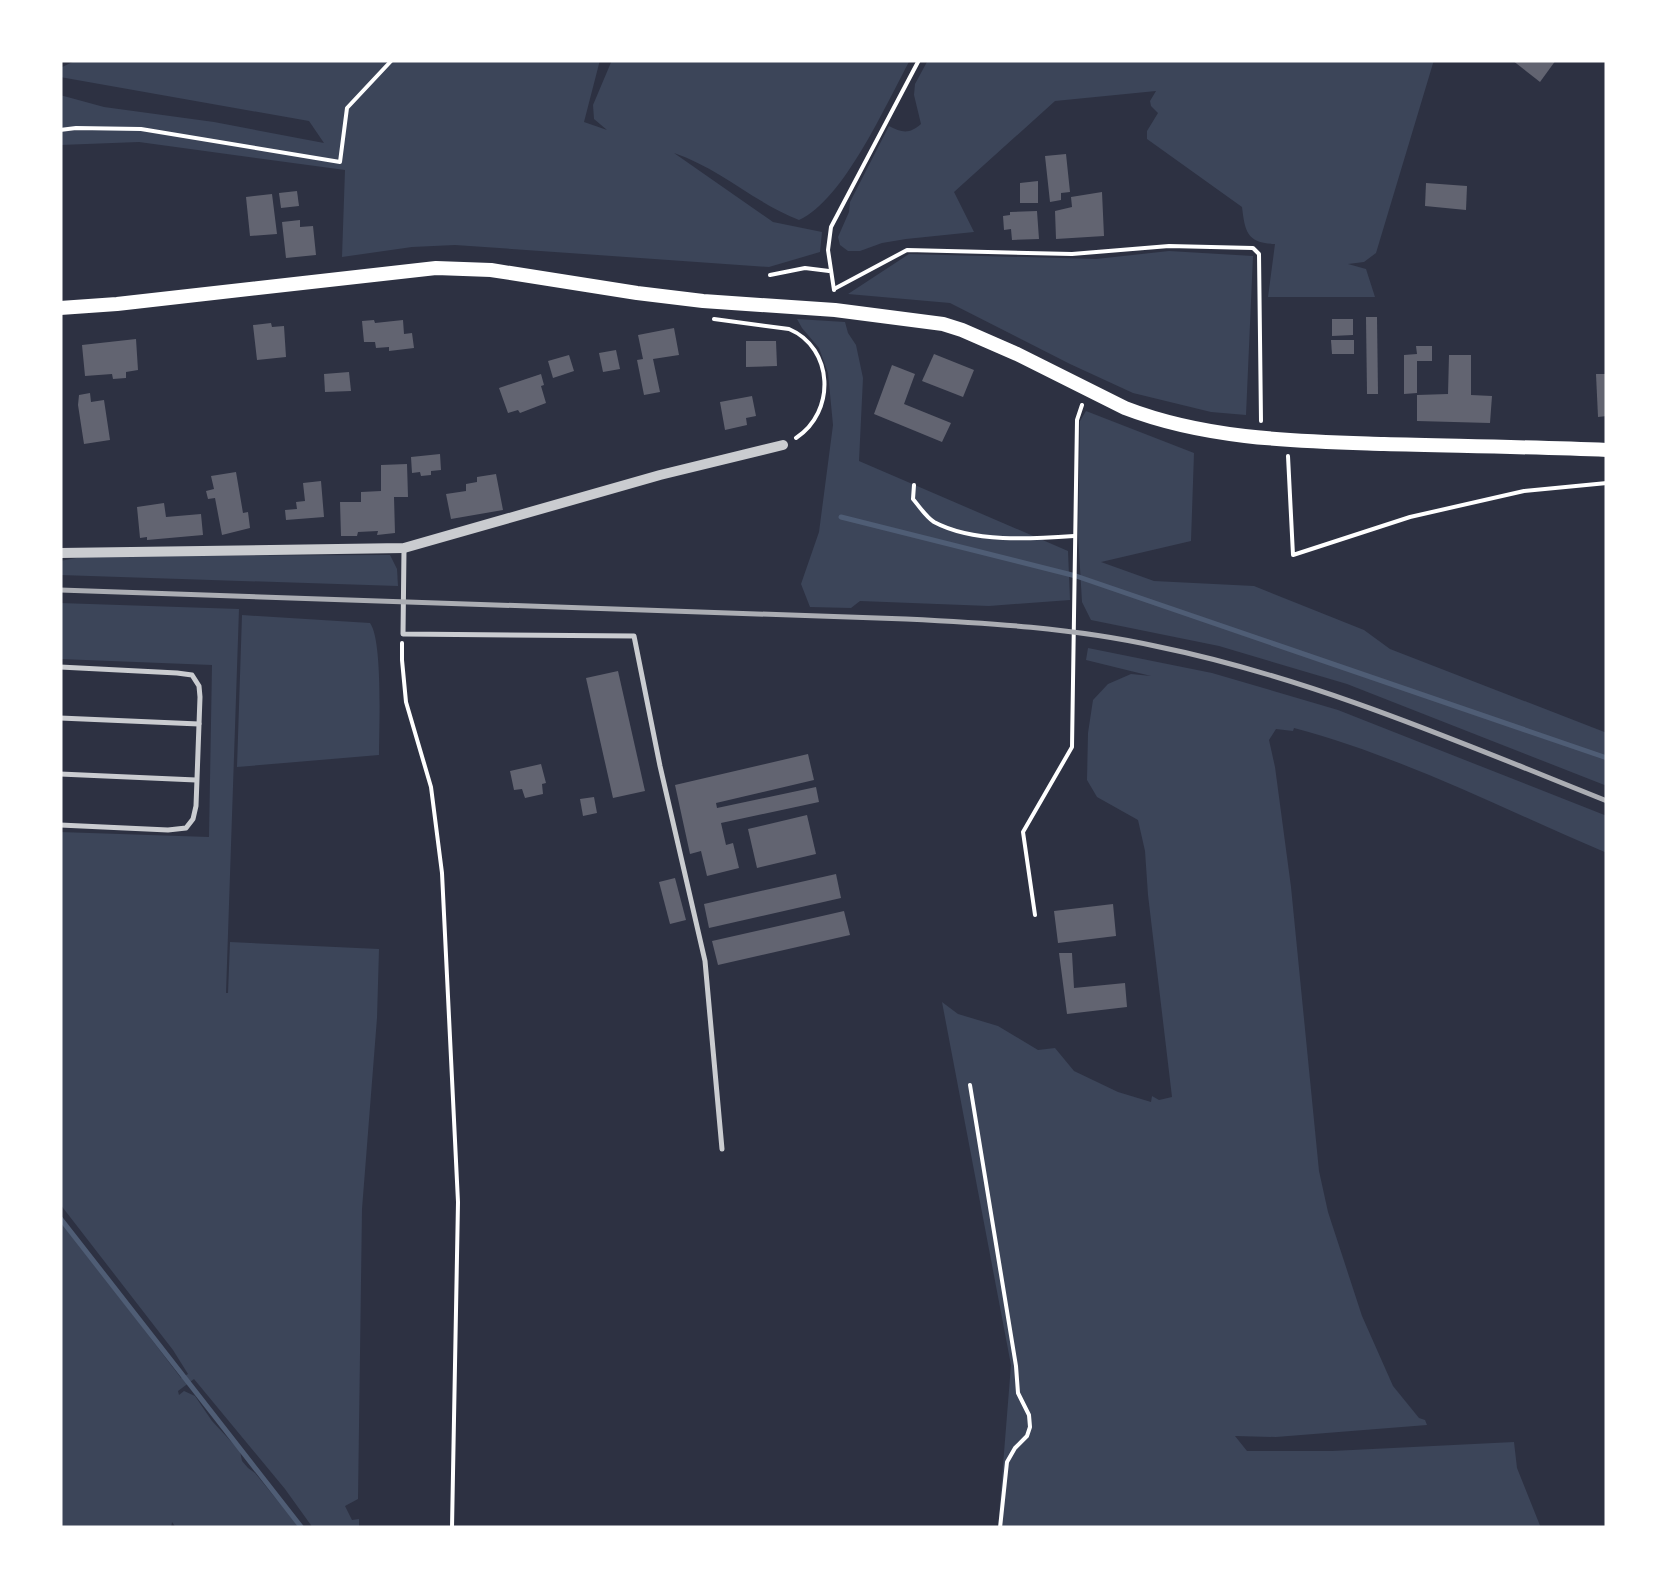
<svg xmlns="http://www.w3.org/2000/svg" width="1667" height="1588" font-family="'Varela Round',sans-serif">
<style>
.green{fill:#3c4559}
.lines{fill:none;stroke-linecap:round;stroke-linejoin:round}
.stream{stroke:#4f5d75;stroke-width:5}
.building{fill:#626471}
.path{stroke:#fff;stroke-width:4}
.service{stroke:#caccd0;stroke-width:5}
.minor{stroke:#caccd0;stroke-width:10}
.secondary{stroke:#fff;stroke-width:14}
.rail{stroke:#abadb3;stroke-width:5}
</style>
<rect width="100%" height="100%" fill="#2d3142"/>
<g class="green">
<path d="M77 60H600L584 122 607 130 594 119 593 105 612 60H910C886 104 844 200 799 220 755 203 719 168 674 153L773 222 822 232 820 252 769 267 455 245 412 247 342 257 345 170 139 142 60 145V95L104 107 214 122 324 143 309 121 60 77V68Z"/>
<path d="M928 60H1434L1376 253 1364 262 1348 264 1366 269 1375 297H1268L1275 244C1247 243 1245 232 1242 207L1147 139V131L1158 113 1151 106 1150 101 1156 91 1055 101 954 192 974 232 906 239 882 243 860 251H848L840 245 838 237 849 212 850 202 889 126C902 133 910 134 921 124L914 95 915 84Z"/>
<polygon points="1169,251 1253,256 1246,415 1211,412 1133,393 1070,364 950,303 848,294 909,254 1096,259"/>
<polygon points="797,319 845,322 848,333 856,345 863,378 859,461 1068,551 1070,600 989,606 860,601 851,608 810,607 801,584 819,532 833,425 828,373 819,348 802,328"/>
<polygon points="1086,411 1194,453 1191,541 1101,562 1154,581 1254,586 1364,630 1390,649 1607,733 1607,786 1347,684 1219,646 1091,620 1082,602 1078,534 1080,421"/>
<polygon points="390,555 397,569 398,586 60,575 60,561 87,556"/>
<polygon points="60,603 239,609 226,993 228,993 230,942 379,949 377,1018 362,1209 358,1499 345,1506 352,1520 359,1519 359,1528 313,1528 285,1489 194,1379 178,1391 179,1395 184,1391 195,1396 212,1421 240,1451 242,1461 248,1468 255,1473 300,1528 176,1528 172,1522 171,1528 60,1528 60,1219 181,1378 188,1374 173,1350 60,1204 60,832 209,837 212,665 60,659"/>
<path d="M242 615 370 623C383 641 379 728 379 755L237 767Z"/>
<path d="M1088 648 1212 673 1338 710 1607 816V853C1503 809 1403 757 1294 728L1293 731 1276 729 1269 740 1275 767 1291 887 1319 1171 1328 1212 1362 1316 1393 1386 1419 1418 1425 1420 1427 1425 1276 1437 1235 1436 1247 1451H1332L1514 1442 1517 1468 1541 1528H998L1011 1365 942 1002 958 1014 998 1026 1038 1050 1055 1048 1074 1071 1118 1092 1151 1102 1152 1096 1159 1100 1172 1097 1148 895 1145 851 1138 820 1097 797 1087 780 1088 733 1093 700 1108 684 1131 674 1151 676 1086 660Z"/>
</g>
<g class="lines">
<g class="stream">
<polyline points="841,517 1076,576 1607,758"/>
<polyline points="60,1218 302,1528"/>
</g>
</g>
<g class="building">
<polygon points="1512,60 1556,60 1540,82"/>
<polygon points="1066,154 1070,192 1061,193 1061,200 1050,202 1045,156"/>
<polygon points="1038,181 1038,203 1020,203 1020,183"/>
<polygon points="1426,183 1467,186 1466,210 1425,206"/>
<polygon points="297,191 299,206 281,208 279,193"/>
<polygon points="1102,192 1104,236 1056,239 1055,211 1072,207 1071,197"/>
<polygon points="272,194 277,234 250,236 246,197"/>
<polygon points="1037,211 1039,239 1012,240 1011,229 1004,230 1003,216 1010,215 1010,212"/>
<polygon points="300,220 300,227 313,226 316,255 286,258 282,222"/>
<polygon points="1366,317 1377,317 1378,394 1367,394"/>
<polygon points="1332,319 1353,319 1353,335 1332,336"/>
<polygon points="374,320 375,323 403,320 404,334 412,333 414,348 389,351 389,347 376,348 375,342 364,342 362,321"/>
<polygon points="271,323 272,327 284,326 286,357 257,360 253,325"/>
<polygon points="674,328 679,355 653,359 660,392 644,395 637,360 643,359 638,335"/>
<polygon points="136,339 138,370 126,372 126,378 113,379 112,374 85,376 82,345"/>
<polygon points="1331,340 1354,340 1354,354 1332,354"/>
<polygon points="746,341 776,341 777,366 746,367"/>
<polygon points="1416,346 1432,346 1432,361 1417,361 1417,393 1404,394 1404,355 1417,354"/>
<polygon points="616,350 620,369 603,372 599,353"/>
<polygon points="934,354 974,370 963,397 922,381"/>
<polygon points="569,355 574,371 553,378 548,361"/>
<polygon points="1449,355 1471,355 1471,395 1492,396 1490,423 1417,421 1417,395 1448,394"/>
<polygon points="892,365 915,374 904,404 951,423 942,442 874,414"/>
<polygon points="349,372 351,391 325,392 324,374"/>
<polygon points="541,374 544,385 541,386 546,403 520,413 518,410 508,413 499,388"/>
<polygon points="1596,374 1607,374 1607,416 1598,417"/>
<polygon points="90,393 91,402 104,400 110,440 84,444 78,405 79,395"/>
<polygon points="752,396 756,416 746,418 747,425 725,430 720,402"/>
<polygon points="440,454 441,470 431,471 431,475 421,476 420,472 412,473 411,457"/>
<polygon points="407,464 408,497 394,497 395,533 377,535 378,531 358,532 357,536 341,536 340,502 361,502 361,492 381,491 381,465"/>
<polygon points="236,472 243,513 248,512 250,528 222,535 215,498 208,499 206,491 214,489 211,476"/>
<polygon points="496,474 503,510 451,519 446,494 466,491 466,484 477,482 477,477"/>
<polygon points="321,481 324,517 286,520 285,510 297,509 296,502 305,501 303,483"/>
<polygon points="164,503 166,517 201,514 203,535 147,540 147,537 140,538 137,507"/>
<polygon points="618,671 645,791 613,798 586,678"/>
<polygon points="808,754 814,780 716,803 717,808 816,787 819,802 721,823 726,845 733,843 739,868 707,876 701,851 690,854 675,785"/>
<polygon points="541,764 546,783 542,784 543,794 525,798 522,789 514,790 510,771"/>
<polygon points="594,797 597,813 583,816 580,799"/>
<polygon points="807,815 816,854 757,868 748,829"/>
<polygon points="836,874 841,898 709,928 704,904"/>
<polygon points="675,878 686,920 670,924 659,882"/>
<polygon points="1113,904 1116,936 1058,943 1054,911"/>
<polygon points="844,911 850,935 718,965 712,941"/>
<polygon points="1059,953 1072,953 1074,988 1125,983 1127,1007 1067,1014"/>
</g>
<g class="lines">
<g class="path">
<polyline points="60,130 76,128 141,129 340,162 347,108 392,60"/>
<polyline points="770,275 805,268 829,271"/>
<polyline points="834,289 907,250 1072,254 1169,246 1253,248 1259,254 1261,421"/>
<polyline points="834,290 828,250 831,227 919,60"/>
<path d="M714 319 789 329C834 348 836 412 796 438"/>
<polyline points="1288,456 1293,555 1410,517 1524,491 1607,483"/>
<path d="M914 485 913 499C919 506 926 517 934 522 973 543 1032 539 1074 536"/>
<polyline points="402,643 402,660 406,702 431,787 442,873 458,1202 452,1528"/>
<polyline points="1035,915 1023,832 1072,747 1077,420 1082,405"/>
<polyline points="970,1085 1016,1366 1018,1393 1029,1415 1030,1427 1027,1436 1015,1448 1007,1462 1000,1528"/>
</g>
<g class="service">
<polyline points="404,550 403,634 634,636 660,766 705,961 722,1149"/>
<polyline points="60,667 177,673 192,675 199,686 200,697 196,806 193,819 186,828 168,830 60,825"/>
<polyline points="60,718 199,724"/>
<polyline points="60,774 196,780"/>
</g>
<polyline class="minor" points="60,553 404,548 660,475 783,445"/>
<path class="secondary" d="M60 308 117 304 436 268 491 270 637 293 703 301 835 310 943 324 962 330 1017 354 1125 408C1208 440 1297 441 1384 444 1458 446 1533 447 1607 450"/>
<path class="rail" d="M60 590 906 619C989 623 1073 628 1155 646 1312 678 1459 742 1607 801"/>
</g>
<rect width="1667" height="1588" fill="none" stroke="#ffffff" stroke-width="125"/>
</svg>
